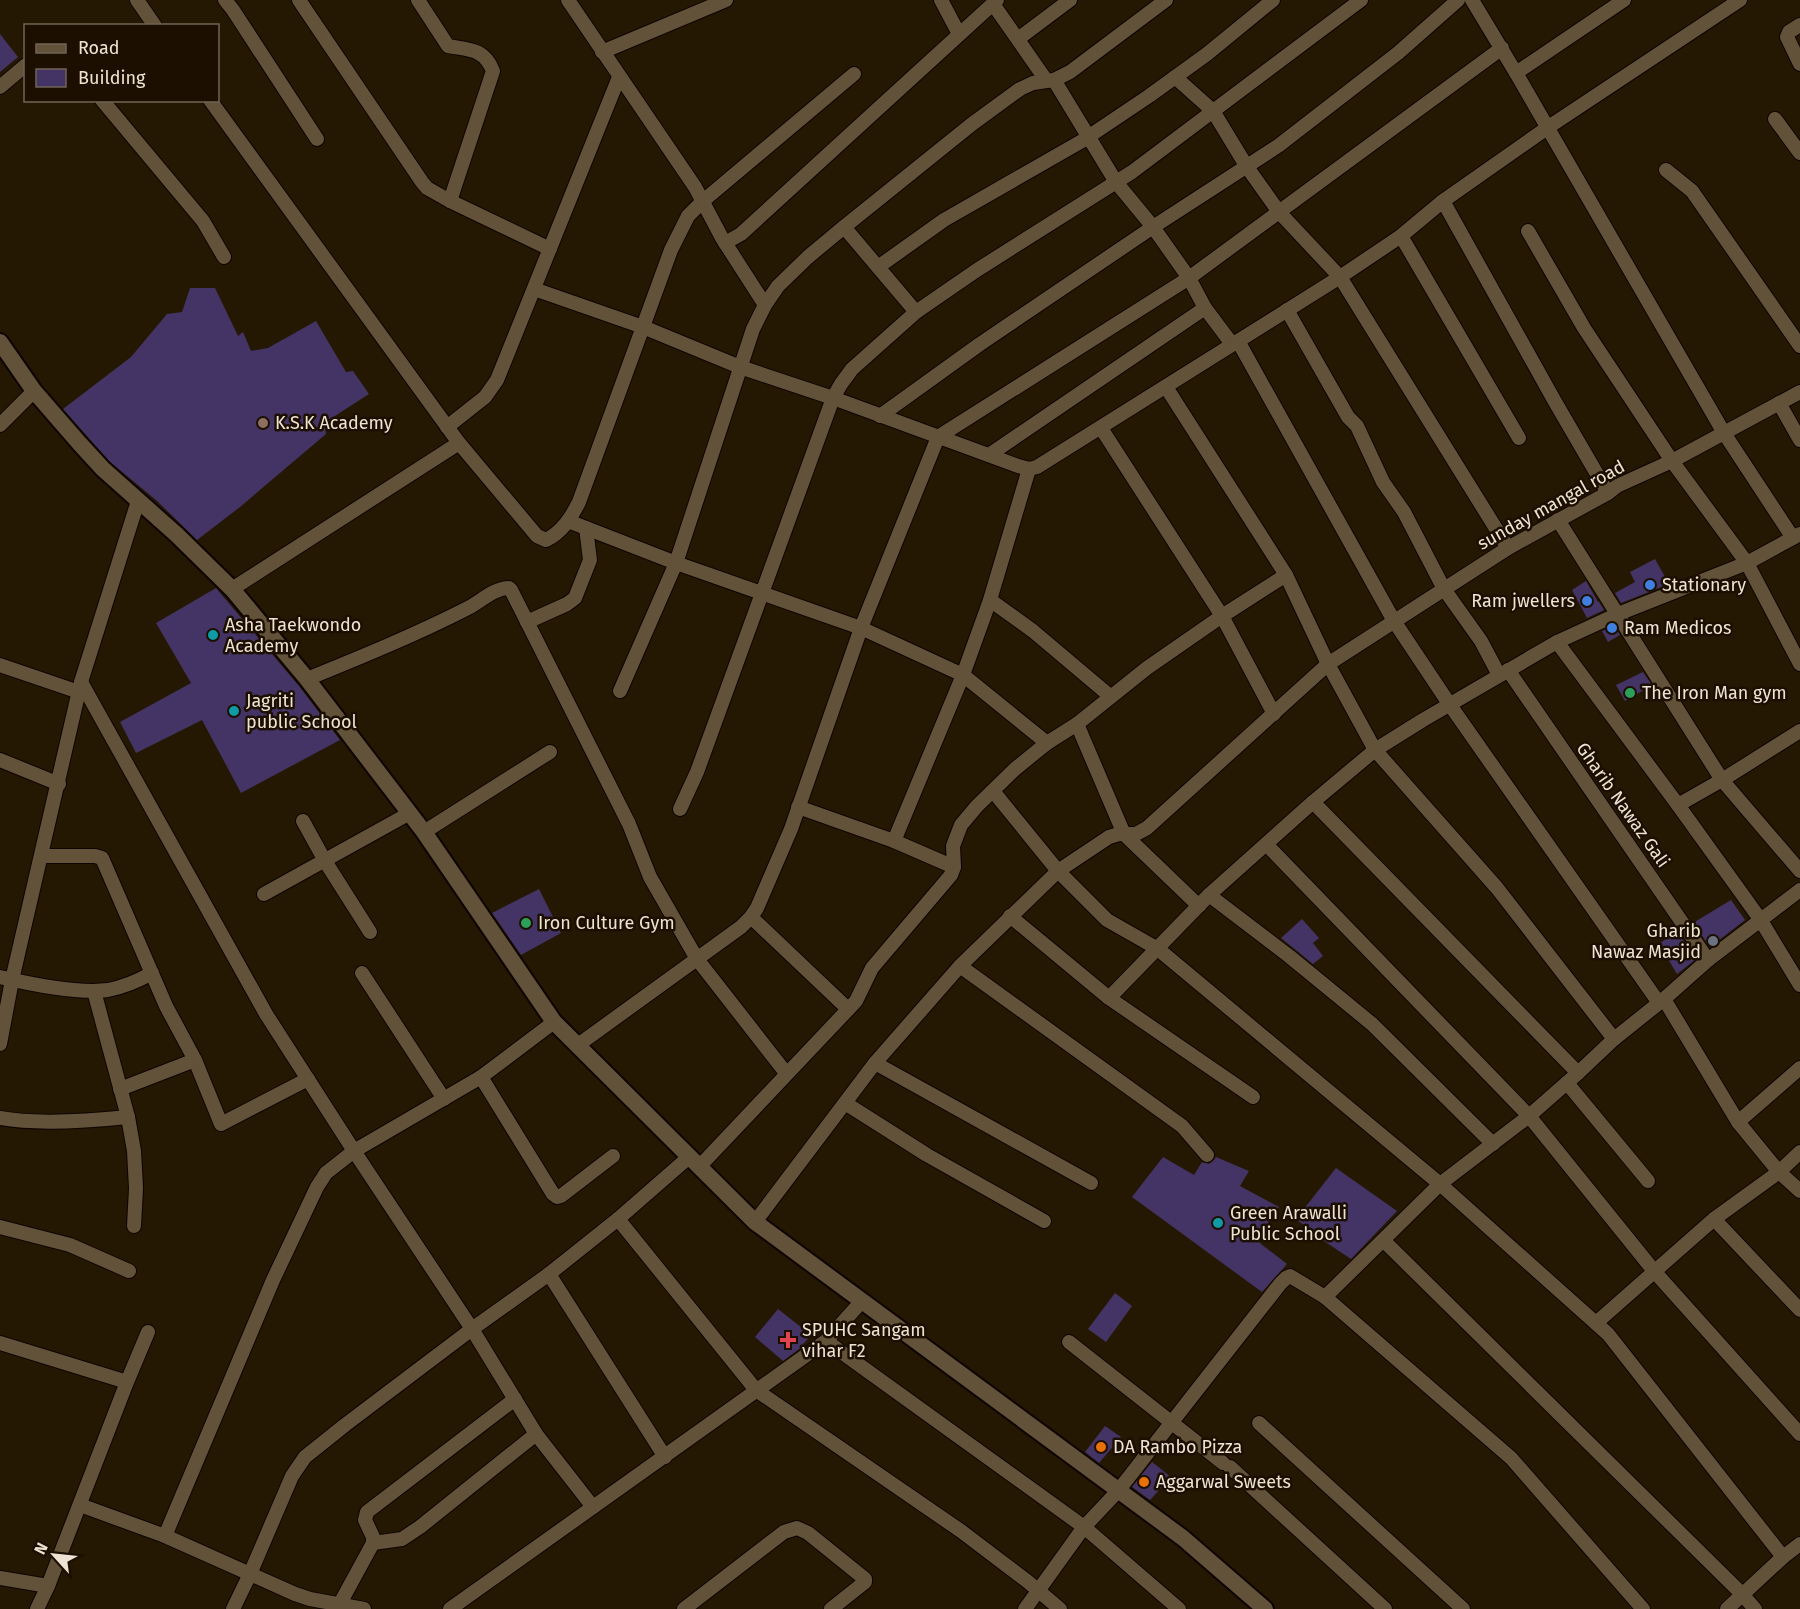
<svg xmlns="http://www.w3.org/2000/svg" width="1800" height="1609" font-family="'Fira Sans',sans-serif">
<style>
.building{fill:#433465}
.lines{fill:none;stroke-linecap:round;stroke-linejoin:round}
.minor-casing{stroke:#0e0400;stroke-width:16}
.tertiary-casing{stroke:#0e0400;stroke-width:20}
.minor{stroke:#625239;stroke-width:14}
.tertiary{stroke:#625239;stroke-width:16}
.education-dot{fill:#8d6e63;stroke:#1c0f00;stroke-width:2}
.shop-dot{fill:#3f7fe0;stroke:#1c0f00;stroke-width:2}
.culture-dot{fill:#0f9aa8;stroke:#1c0f00;stroke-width:2}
.leisure-dot{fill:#2e9e5b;stroke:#1c0f00;stroke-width:2}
.worship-dot{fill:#6b7280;stroke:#1c0f00;stroke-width:2}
.health-dot{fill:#e0444e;stroke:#1c0f00;stroke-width:2}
.food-dot{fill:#e8710a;stroke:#1c0f00;stroke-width:2}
.labels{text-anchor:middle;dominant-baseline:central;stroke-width:5;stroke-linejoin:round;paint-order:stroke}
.poi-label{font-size:18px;fill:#ede3d5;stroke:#1c0f00;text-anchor:start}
.street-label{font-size:18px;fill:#ede3d5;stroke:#1c0f00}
</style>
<rect width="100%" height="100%" fill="#251802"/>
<g class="building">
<polygon points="0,34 18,57 0,72"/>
<polygon points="190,288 215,288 238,336 243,332 251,351 268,348 316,321 346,372 353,371 369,394 324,423 326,434 240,507 197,540 156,500 110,462 63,409 131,357 167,314 182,312"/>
<polygon points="1655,559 1669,584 1621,603 1615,593 1635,582 1630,572"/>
<polygon points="1586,581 1598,602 1599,602 1604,610 1587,618 1572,590"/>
<polygon points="216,588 299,686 340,740 241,793 202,720 136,753 120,722 191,683 156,623"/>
<polygon points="1614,626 1620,635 1608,642 1602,631"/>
<polygon points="1643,672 1652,685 1625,701 1616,685"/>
<polygon points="539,889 561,933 521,955 492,913"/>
<polygon points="1731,900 1745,920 1710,947 1693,923"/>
<polygon points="1302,919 1319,938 1313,943 1323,956 1313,964 1281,938"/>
<polygon points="1677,931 1696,959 1677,974 1659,944"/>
<polygon points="1163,1157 1194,1175 1202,1162 1209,1164 1213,1161 1216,1157 1249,1171 1240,1186 1279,1207 1256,1240 1287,1264 1262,1292 1132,1197"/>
<polygon points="1336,1168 1397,1211 1351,1259 1321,1239 1296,1219"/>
<polygon points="1115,1293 1132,1306 1106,1342 1088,1329"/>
<polygon points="778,1309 811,1335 799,1349 783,1361 755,1337"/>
<polygon points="1105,1426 1121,1437 1099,1463 1085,1452"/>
<polygon points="1152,1462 1171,1477 1150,1500 1132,1487"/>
</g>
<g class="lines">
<defs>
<g id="minor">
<polyline points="137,0 155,26"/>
<polyline points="225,0 233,10 317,139"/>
<polyline points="299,0 422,182 427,188 450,201 550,249"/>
<path d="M418 0 448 46C469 50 484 48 493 71L450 201"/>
<polyline points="568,0 695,187 722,238 765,305"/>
<polyline points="941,0 959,34"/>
<polyline points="1472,0 1516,73 1724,433 1793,538"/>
<polyline points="993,4 1046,80"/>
<polyline points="1800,25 1789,32 1787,37 1800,64"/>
<polyline points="1018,39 1070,0"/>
<polyline points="602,52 726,0"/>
<polyline points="1516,73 1624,0"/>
<polyline points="1175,77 1213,111 1247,167 1279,212 1340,277 1508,548"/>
<polyline points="1054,80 1116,182 1153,227 1189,278 1205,308 1232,344"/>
<polyline points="0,87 26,65"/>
<polyline points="102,100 203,221 224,257"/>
<path d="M210 100 459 443 537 536 546 540C562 532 571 518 579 502L671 250 688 216 703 201 854 74"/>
<polyline points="1775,119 1800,153"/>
<polyline points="1666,170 1692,191 1800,346"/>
<polyline points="1443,201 1554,400 1608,493"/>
<polyline points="844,227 916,312"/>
<polyline points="1528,231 1584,328 1672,461 1747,563 1800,664"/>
<polyline points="1401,236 1519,438"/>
<polyline points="725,243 741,234 997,0"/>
<polyline points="878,267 944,220 1082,141 1149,96 1207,54 1273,0"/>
<polyline points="534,289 643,327 740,367 833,398 1018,466 1029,469 1037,467 1340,277 1401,236 1443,201 1547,128 1740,0"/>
<polyline points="1287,310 1348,417 1357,426 1383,482 1404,512 1444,589 1481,641 1499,675"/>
<polyline points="1238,341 1394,621 1450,705 1659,1003"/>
<polyline points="1166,387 1286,575 1328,664 1508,548 1608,493 1617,486 1672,461 1800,392"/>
<polyline points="1779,403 1800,440"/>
<polyline points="880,416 980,344 1153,227 1278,146 1398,53 1458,0"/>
<polyline points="0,425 34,391"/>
<polyline points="447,427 485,397 497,380 619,77"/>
<polyline points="1101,428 1222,616 1274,714"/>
<polyline points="989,455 1205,308"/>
<polyline points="1558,520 1722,780 1800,871"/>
<polyline points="568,521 676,563 861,628 963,675 1047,743"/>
<polyline points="232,589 459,443"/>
<polyline points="990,600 1033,631 1110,696"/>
<polyline points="527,622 567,604 575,598 590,560 586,528"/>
<polyline points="1557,642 1678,805 1760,919 1800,985"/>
<polyline points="0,665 79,692"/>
<polyline points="1508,670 1708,960"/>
<path d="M307 679C361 657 415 635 468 608 480 602 494 588 509 588L511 590 629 824 650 877 697 959 786 1073"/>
<polyline points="81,682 266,1014 354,1151 472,1329 536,1434 593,1507"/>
<polyline points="620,691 676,563 753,329 765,305 778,286 808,257 844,227 972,124 1020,89 1033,83 1054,80 1070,72 1166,0"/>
<polyline points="1077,724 1124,834 1199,906"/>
<polyline points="0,760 59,784"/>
<polyline points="993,791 1058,871 1107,920 1158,949 1440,1184 1608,1334 1783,1557"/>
<polyline points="1313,802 1578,1073"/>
<polyline points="1678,805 1722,780 1800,731"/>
<polyline points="798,807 894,841 954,867"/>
<polyline points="680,809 697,772 833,398 841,384 852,369 916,312 977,270 1132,172 1361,0"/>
<polyline points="303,821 325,861 370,932"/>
<polyline points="424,832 550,752"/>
<polyline points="894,841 963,675 990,600 1029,469"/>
<polyline points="1267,845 1529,1116 1654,1271 1800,1434"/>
<polyline points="42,856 95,856 102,858 166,1006 195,1060 221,1124 308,1079"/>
<polyline points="264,894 410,813"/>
<polyline points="1209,895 1289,956 1372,1024 1493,1144"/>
<polyline points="1010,916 1109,998 1253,1097"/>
<polyline points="751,917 848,1009"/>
<polyline points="960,966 1182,1126 1207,1155"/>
<polyline points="362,973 444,1099"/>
<path d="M0 977C30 984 77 994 108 990 123 987 138 981 152 973"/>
<polyline points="94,991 128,1117 134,1151 136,1188 134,1226"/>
<polyline points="1109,998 1209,895 1313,802 1375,750 1497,888 1614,1039"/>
<polyline points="1664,999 1738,1122 1779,1172 1800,1191"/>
<polyline points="0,1044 12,980 81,682 138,501"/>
<polyline points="578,1045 741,927 751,917 757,908 791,829 861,628 938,437 1189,278 1502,48"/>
<polyline points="875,1063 1091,1183"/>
<polyline points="481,1077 553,1194 557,1197 561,1196 613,1156"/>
<polyline points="1567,1083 1648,1181"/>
<polyline points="120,1089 195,1060"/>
<polyline points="845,1103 927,1155 1044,1221"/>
<path d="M0 1118C38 1125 89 1121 128 1117"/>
<polyline points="1738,1122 1800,1068"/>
<polyline points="699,1167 856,1001 872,968 951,875 954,867 953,846 961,825 977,806 1015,769 1047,743 1077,724 1147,668 1222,616 1286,575"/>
<polyline points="618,1219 756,1390 961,1531 1027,1581 1060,1609"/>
<polyline points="1714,1219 1800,1310"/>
<polyline points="755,1222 875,1063 960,966 1058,871 1109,837 1119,834 1136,834 1147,828 1328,664 1375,750 1423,720 1557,642 1618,614 1747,563 1800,534"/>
<polyline points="0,1227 70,1245 129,1271"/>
<polyline points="1384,1241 1742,1594 1755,1609"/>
<polyline points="549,1274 665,1457"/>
<polyline points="1325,1297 1440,1184 1529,1116 1578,1073 1614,1039 1664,999 1708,960 1800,890"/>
<polyline points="1596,1323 1714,1219 1779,1172 1800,1152"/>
<polyline points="826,1341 862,1301"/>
<polyline points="1069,1342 1223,1463"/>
<polyline points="0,1343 127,1382"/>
<polyline points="1259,1423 1463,1609"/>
<polyline points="1230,1467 1385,1609"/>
<polyline points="80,1505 165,1536 295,1594 310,1599 364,1609"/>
<polyline points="165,1536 273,1280 317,1187 326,1173 354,1151 481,1077 554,1022"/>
<polyline points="373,1543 402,1539 420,1527 536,1434"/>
<polyline points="0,1578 48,1586"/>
<polyline points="37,1609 48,1586 127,1382 148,1332"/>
<polyline points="233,1609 250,1574 292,1476 305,1457 345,1425 472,1329 549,1274 618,1219 689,1157"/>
<polyline points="337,1609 373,1543 373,1537 365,1520 367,1512 515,1399"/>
<polyline points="450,1609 826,1341 1084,1527 1179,1609"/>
<polyline points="684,1609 784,1532 797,1528 808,1533 865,1579 865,1582 831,1609"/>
<polyline points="1025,1609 1084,1527 1118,1491 1280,1284 1286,1278 1290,1276 1325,1297 1511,1458 1643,1609"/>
<polyline points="1727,1609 1783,1557 1800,1544"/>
</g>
<polyline id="tertiary" points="0,342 34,391 80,444 103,469 177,535 232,589 307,679 424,832 554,1022 755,1222 1183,1538 1265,1609"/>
</defs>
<use href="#minor" class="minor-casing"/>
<use href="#tertiary" class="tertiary-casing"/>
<use href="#minor" class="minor"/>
<use href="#tertiary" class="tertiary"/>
</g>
<circle class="education-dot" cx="263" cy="423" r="6"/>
<g class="shop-dot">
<circle cx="1650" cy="585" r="6"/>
<circle cx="1587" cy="601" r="6"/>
<circle cx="1612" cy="628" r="6"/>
</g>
<g class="culture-dot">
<circle cx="213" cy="635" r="6"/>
<circle cx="234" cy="711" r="6"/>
<circle cx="1218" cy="1223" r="6"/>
</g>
<g class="leisure-dot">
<circle cx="1630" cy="693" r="6"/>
<circle cx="526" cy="923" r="6"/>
</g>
<circle class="worship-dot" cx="1713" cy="941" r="6"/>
<path class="health-dot" d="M785 1331h6v6h6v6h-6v6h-6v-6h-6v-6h6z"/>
<g class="food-dot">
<circle cx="1101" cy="1447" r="6"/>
<circle cx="1144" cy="1482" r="6"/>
</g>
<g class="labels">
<g class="poi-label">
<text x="275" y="423">K.S.K Academy</text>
<text x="1662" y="585">Stationary</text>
<text x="1575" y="601" text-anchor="end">Ram jwellers</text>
<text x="225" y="625">Asha Taekwondo<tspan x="225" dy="21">Academy</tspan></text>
<text x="1624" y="628">Ram Medicos</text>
<text x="1642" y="693">The Iron Man gym</text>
<text x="246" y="701">Jagriti<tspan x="246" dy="21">public School</tspan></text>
<text x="538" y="923">Iron Culture Gym</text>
<text x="1701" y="931" text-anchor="end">Gharib<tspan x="1701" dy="21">Nawaz Masjid</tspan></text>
<text x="1230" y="1213">Green Arawalli<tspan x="1230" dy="21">Public School</tspan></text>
<text x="802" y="1330">SPUHC Sangam<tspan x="802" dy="21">vihar F2</tspan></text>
<text x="1113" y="1447">DA Rambo Pizza</text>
<text x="1156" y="1482">Aggarwal Sweets</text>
</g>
<g class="street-label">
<text transform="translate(1551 505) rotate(-29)">sunday mangal road</text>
<text transform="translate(1623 805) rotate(55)">Gharib Nawaz Gali</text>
</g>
</g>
<rect x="24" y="24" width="195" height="78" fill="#1c0f00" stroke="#706455" stroke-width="1.5"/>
<rect x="36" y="44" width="30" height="9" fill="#625239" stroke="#706455" stroke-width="1.5"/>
<text x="78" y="54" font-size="18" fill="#ede3d5">Road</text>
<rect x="36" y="69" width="30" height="18" fill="#433465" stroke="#706455" stroke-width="1.5"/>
<text x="78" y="84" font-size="18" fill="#ede3d5">Building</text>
<g transform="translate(54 1555) rotate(297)" stroke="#1c0f00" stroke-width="4.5" paint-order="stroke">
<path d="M0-4.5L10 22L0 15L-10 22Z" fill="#ede3d5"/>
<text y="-9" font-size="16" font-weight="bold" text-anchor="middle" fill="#ede3d5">N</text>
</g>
</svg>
